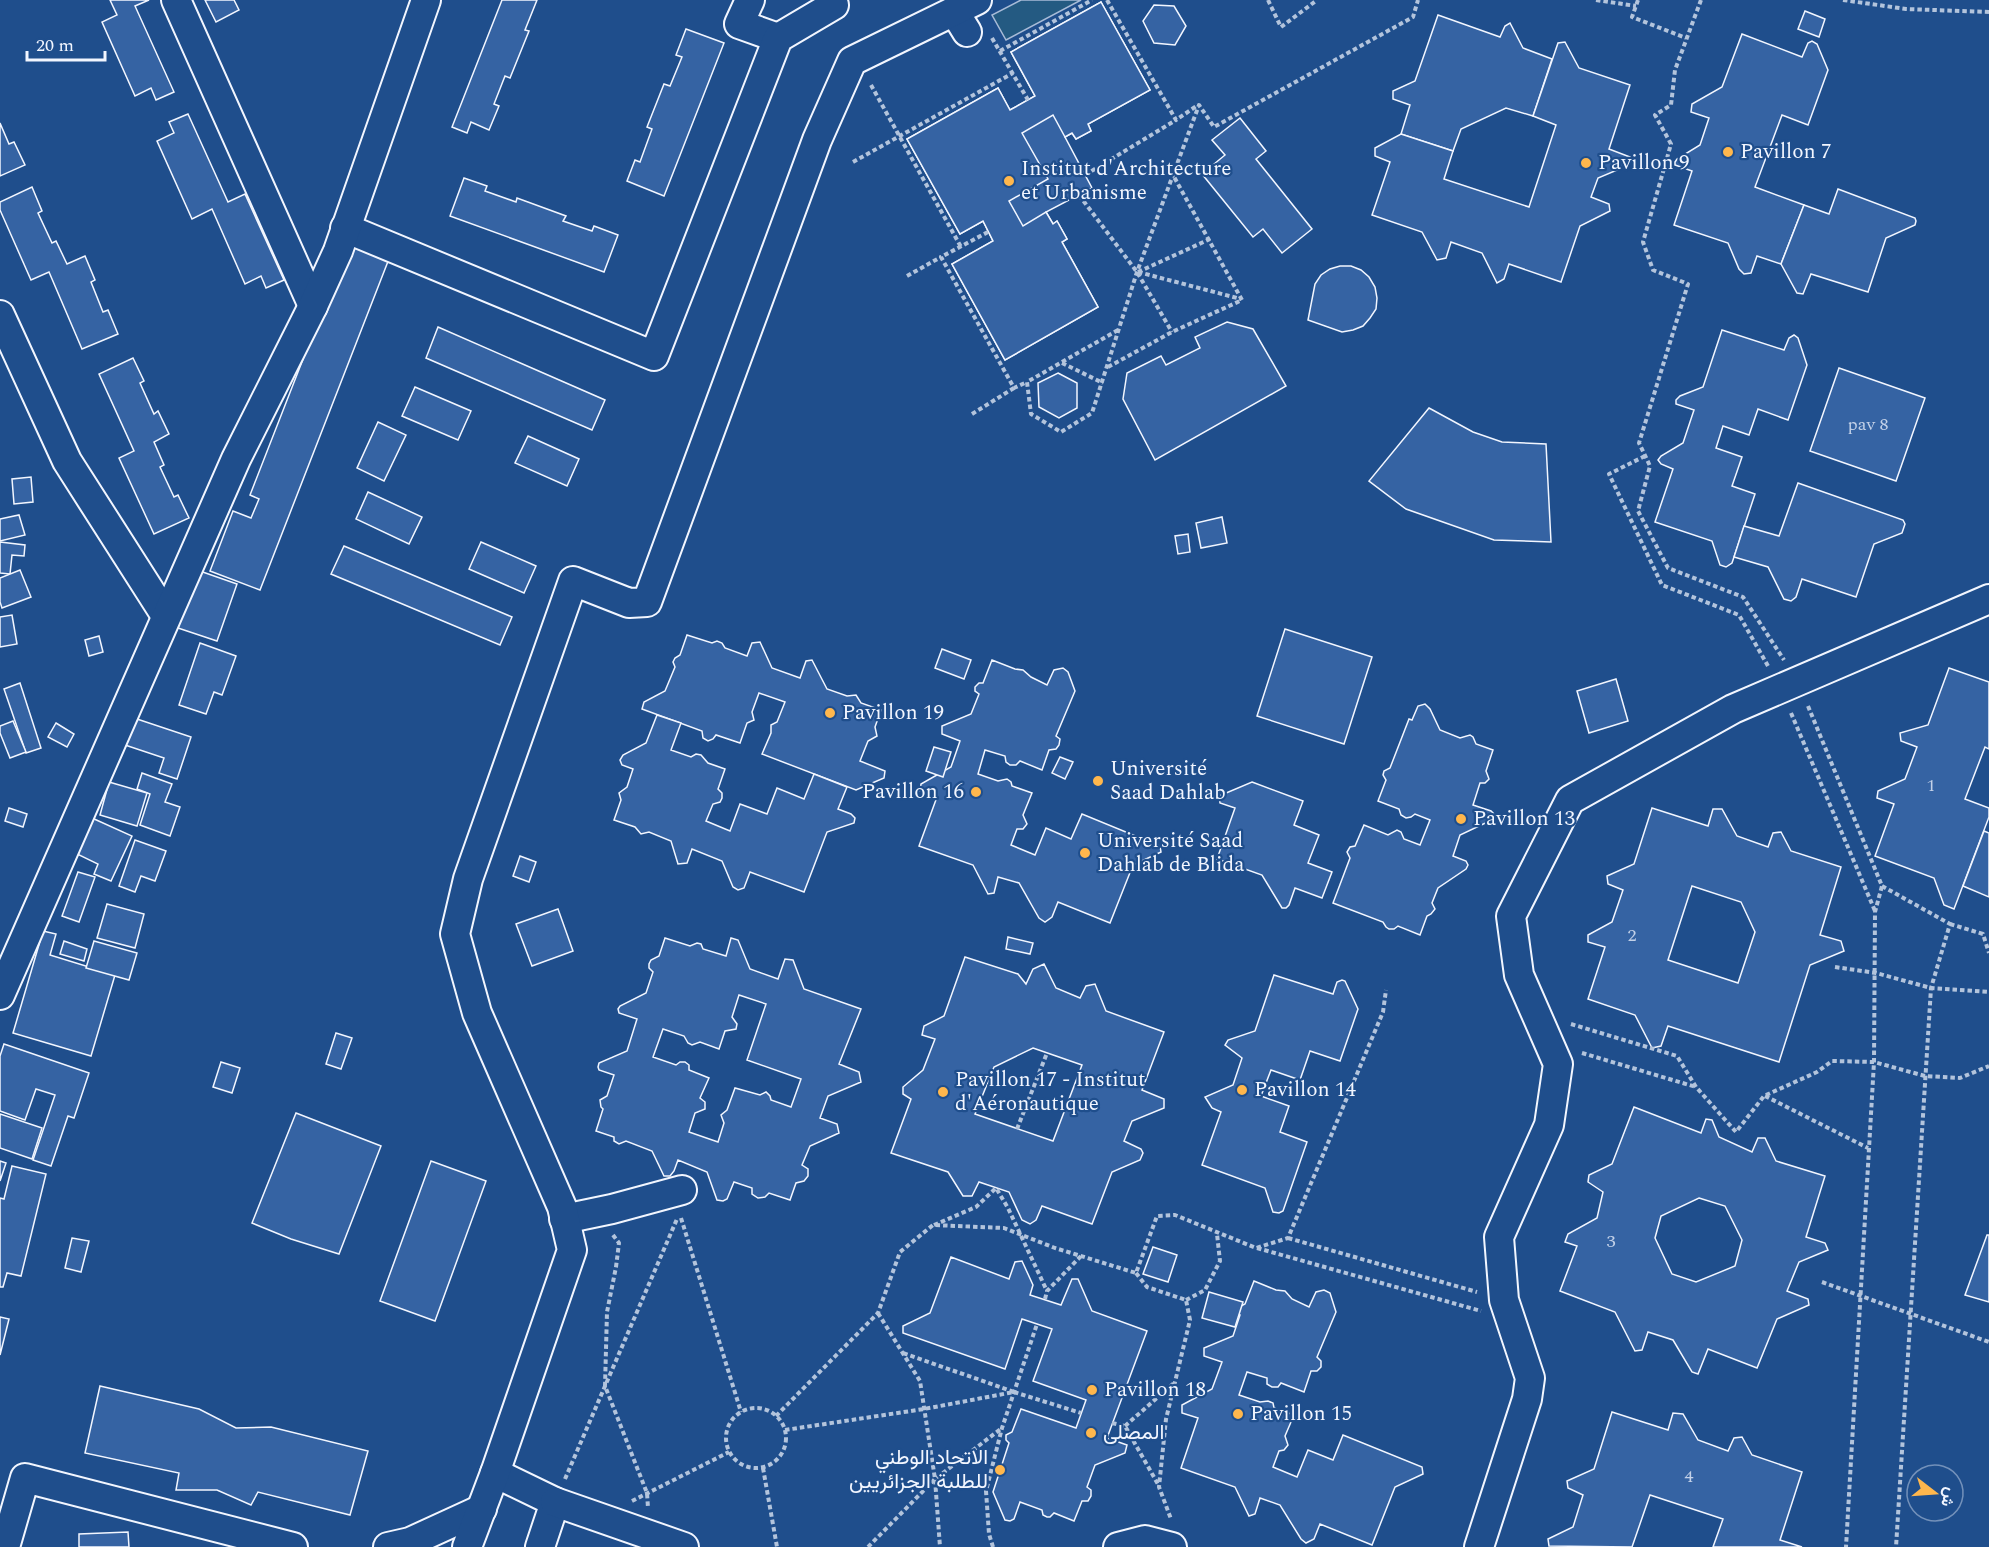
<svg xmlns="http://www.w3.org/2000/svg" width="1989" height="1547" font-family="Spectral,Vazirmatn,serif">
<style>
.green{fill:#245a82;stroke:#a8bbd7;stroke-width:1.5}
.building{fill:#3563a3;stroke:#f2f6ff;stroke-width:1.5;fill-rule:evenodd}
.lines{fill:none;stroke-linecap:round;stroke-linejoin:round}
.minor-casing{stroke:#f2f6ff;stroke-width:32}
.path{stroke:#b3c4dc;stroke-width:4;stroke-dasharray:4.5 3;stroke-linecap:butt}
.minor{stroke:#1f4e8c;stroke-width:28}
.poi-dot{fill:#ffb74d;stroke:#1f4e8c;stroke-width:2}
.labels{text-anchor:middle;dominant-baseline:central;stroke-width:4.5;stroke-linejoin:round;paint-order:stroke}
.number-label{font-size:18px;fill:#c3d1e8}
.poi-label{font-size:21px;fill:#f2f6ff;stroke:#1f4e8c;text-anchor:start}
</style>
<rect width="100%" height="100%" fill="#1f4e8c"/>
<polygon class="green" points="1021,0 1081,0 1006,40 992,15"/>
<g class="building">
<polygon points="110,0 149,0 135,6 174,92 156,100 151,88 135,96 102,22 117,15"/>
<polygon points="205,0 234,0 239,10 216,22"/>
<polygon points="502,0 537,0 525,30 529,31 510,78 505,76 494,104 499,106 489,130 471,122 467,133 452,127"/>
<path d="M1101 2 1150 90 1088 124 1091 131 1076 139 1072 133 1065 137 1092 188 1046 212 1053 224 1057 221 1067 239 1062 242 1098 307 1005 360 952 264 993 241 983 221 960 234 907 139 998 88 1010 110 1035 96 1011 52ZM1087 56 1098 74 1078 86 1068 67ZM985 144 995 163 975 174 965 156ZM1055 270 1066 289 1046 300 1036 282Z"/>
<polygon points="1101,2 1150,90 1088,124 1091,131 1076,139 1072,133 1065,137 1053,115 1022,133 1048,179 1009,201 1023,226 1046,212 1053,224 1057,221 1067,239 1062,242 1098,307 1005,360 952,264 993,241 983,221 960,234 907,139 998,88 1010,110 1035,96 1011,52"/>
<polygon points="1154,5 1174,6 1186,26 1175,45 1154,43 1143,21"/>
<polygon points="1805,11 1825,19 1819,37 1798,29"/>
<polygon points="1438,15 1500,37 1505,26 1510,23 1523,48 1552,59 1533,116 1506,108 1461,129 1453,151 1401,134 1410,105 1393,99 1393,91 1415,81"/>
<polygon points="686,29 724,43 664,196 627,181 635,160 640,162 652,129 647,127 664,84 670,86 682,57 676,55"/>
<polygon points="1742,34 1802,57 1808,43 1812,41 1817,44 1828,70 1808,125 1782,115 1755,187 1804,205 1781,264 1757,256 1751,273 1744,274 1739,269 1728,243 1674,225 1692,171 1675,165 1675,162 1677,159 1700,145 1709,118 1691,112 1692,104 1722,87"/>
<polygon points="1565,42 1579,68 1630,85 1609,149 1630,157 1629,165 1598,178 1591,197 1609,204 1610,211 1580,226 1561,282 1509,264 1504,279 1497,283 1482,253 1451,242 1446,258 1437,260 1422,232 1372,215 1390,162 1375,156 1375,148 1401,134 1453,151 1444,179 1529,207 1556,125 1533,116 1558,43"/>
<polygon points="188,114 228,202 245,194 284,280 266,288 261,276 245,284 212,209 192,219 157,141 174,133 169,122"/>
<polygon points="1240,118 1266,151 1256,159 1312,229 1282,253 1263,229 1253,237 1202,174 1225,155 1212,140"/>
<polygon points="0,123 9,144 14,142 25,165 0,176"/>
<polygon points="464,178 487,186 485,191 516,202 517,198 566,216 563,221 592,231 594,226 618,235 604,272 450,216"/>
<polygon points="32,187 42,211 38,213 52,243 56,241 67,264 85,256 95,280 91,282 103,312 108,310 118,334 82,349 49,272 31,280 0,210 0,202"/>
<polygon points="1838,189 1915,218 1916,221 1915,225 1886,238 1868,292 1811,274 1803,294 1797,293 1781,264 1804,205 1829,214"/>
<polygon points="353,231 394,246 260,590 210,571 233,511 251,518 259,499 250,495"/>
<polygon points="1340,266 1351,266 1361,270 1369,277 1375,287 1377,298 1376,309 1370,318 1363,326 1353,330 1342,332 1308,320 1315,284 1321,275 1330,269"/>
<polygon points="1227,322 1253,329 1286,386 1155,460 1123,399 1127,373 1161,356 1166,365 1200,348 1195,337"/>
<polygon points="438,327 605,400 592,430 426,358"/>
<polygon points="1722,330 1784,350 1789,338 1794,335 1798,338 1807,365 1788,420 1758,409 1749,435 1723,426 1716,448 1742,457 1732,486 1755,494 1732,563 1726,567 1720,565 1712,541 1655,522 1673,469 1661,464 1658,460 1661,456 1683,443 1694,410 1676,404 1676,400 1680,396 1703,387"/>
<polygon points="133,358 144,381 140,383 154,414 158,411 169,434 154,442 164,465 160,467 174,497 178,495 189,518 154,534 119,458 134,451 99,374"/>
<polygon points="1839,368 1925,398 1896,481 1810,451"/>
<polygon points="1058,373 1077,383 1077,408 1059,418 1039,407 1038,383"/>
<polygon points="415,387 471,411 458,440 402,416"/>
<polygon points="1429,408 1473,432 1502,442 1546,444 1551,542 1494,540 1406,509 1369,481"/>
<polygon points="378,422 406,435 384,481 357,468"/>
<polygon points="528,436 579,459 567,486 515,463"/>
<polygon points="31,477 33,502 14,504 12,479"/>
<polygon points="1798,483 1903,520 1905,524 1902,533 1874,544 1856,597 1802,579 1796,597 1791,601 1784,599 1768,567 1734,557 1744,526 1779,536"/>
<polygon points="368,492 422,517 409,544 356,519"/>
<polygon points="19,515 25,535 0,541 0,519"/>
<polygon points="1222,517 1227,543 1201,548 1196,523"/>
<polygon points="1188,534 1190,552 1178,554 1175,536"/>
<polygon points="0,542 25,545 24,556 12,555 10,574 0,573"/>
<polygon points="481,542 536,566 524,593 469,569"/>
<polygon points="344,546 512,617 500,645 331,574"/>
<polygon points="20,570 31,597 2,608 0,602 0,578"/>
<polygon points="197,570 237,584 217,641 178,628"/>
<polygon points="12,615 17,644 0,647 0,617"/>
<polygon points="1285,629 1372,657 1344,744 1257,716"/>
<polygon points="687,635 712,643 717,641 722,643 725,648 747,656 752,643 760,642 772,668 800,678 806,661 812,660 827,689 847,696 856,695 861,703 881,710 875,727 877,736 868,741 860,761 885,771 884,778 856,790 762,754 771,733 771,725 777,722 785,702 759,693 752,712 754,720 747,723 740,743 716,735 713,739 708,741 703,738 702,731 642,709 644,702 665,691 675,667 673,662 675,658 680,655"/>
<polygon points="99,636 103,652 89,656 85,640"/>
<polygon points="200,643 236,656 222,695 214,692 206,714 179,705"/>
<polygon points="942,649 971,660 964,679 935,668"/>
<polygon points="992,660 1015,669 1023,670 1031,677 1047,685 1054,670 1063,668 1068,672 1075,691 1056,736 1060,739 1059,745 1056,749 1049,750 1042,770 1020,761 1016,765 1010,765 1006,762 1005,756 985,750 978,774 998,781 1007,779 1011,782 1012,786 1032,793 1023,815 1027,824 1023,829 1017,829 1011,845 1035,855 1046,828 1071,839 1082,814 1160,846 1161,852 1133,865 1110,923 1058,902 1052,917 1045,922 1039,918 1019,883 998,877 994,893 988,894 973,865 919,846 937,797 920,791 921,784 951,767 960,741 942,734 942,726 971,714 979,694 975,691 975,687 979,683 983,683"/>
<polygon points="1949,668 1989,682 1989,749 1985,747 1965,799 1989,808 1989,817 1954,909 1944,905 1934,878 1875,856 1894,804 1877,798 1878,791 1905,779 1917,747 1901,741 1900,733 1928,725"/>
<polygon points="1616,679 1628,721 1589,733 1577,691"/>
<polygon points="20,683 41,748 26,753 4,689"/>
<polygon points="1425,704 1430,709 1440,730 1460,738 1470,735 1473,737 1476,744 1493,750 1486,771 1489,779 1485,783 1480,783 1473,805 1491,811 1495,815 1494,819 1460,835 1453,856 1466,861 1468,865 1466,869 1438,888 1432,903 1435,909 1431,914 1427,916 1420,935 1398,926 1394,929 1389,929 1386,927 1383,922 1333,903 1350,858 1347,852 1350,847 1355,846 1364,825 1388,835 1397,830 1401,832 1404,839 1420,845 1430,820 1415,814 1411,817 1406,818 1401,815 1399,809 1378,801 1386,780 1383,775 1384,771 1390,768 1409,719 1412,720 1418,706"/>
<polygon points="657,715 681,723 671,750 691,757 696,754 701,755 708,763 725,769 718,789 722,793 722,798 720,802 713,804 706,821 730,831 740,804 767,814 777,788 804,799 814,774 847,787 838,809 851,814 855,818 854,823 827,832 804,892 750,872 744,888 738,890 733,887 722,861 692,849 687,863 678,864 671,841 649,832 641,834 635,827 614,820 621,800 619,793 627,787 633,769 622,765 620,760 623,755 646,743"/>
<polygon points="134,718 191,737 177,779 159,773 164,758 125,745"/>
<polygon points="13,721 26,752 10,758 0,733 0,726"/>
<polygon points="56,723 74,734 67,747 48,737"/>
<polygon points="934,747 951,752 943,777 926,771"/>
<polygon points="1060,757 1073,762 1065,779 1052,773"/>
<polygon points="142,773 172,784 165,802 180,807 170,836 140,825 150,794 137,789"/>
<polygon points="109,782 147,793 137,826 100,815"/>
<polygon points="1252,782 1303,801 1294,825 1319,835 1308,863 1332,872 1322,898 1295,888 1289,905 1286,908 1282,908 1262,875 1217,859 1235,808 1220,803 1219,796"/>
<polygon points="9,808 27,814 23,827 5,821"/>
<path d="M1652 808 1708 826 1713 809H1722L1737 836 1768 847 1773 833 1781 832 1791 851 1841 867 1820 935 1841 941 1844 951 1810 965 1779 1062 1668 1026 1661 1046 1652 1048 1635 1015 1588 999 1605 947 1588 942V935L1612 922 1623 890 1608 884 1607 876 1634 864ZM1692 886 1741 902 1755 932 1738 983 1668 960Z"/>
<polygon points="92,818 132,836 111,881 94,874 98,864 75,853"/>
<polygon points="1984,831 1989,833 1989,897 1963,886"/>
<polygon points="135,840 166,851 155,881 141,876 135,892 119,886"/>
<polygon points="520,856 536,862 529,882 513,876"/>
<polygon points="78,872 95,877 79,922 62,916"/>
<polygon points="107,904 144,914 135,948 97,938"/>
<polygon points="558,909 573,951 532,966 516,924"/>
<polygon points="43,931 56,934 50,955 115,975 91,1056 13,1033"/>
<polygon points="1008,937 1033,943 1030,954 1006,949"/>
<path d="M665 938 690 946 697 943 701 944 703 949 726 956 731 938 738 940 750 969 778 979 785 959 793 960 804 989 861 1009 839 1064 859 1072 861 1082 828 1096 820 1118 837 1124 839 1133 810 1146 802 1165 808 1169V1176L804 1181 796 1183 790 1200 769 1193 765 1197 758 1198 752 1194V1188L734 1182 727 1199 723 1201 717 1200 707 1172 678 1160 674 1171 670 1176H664L652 1151 626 1141 619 1144 614 1141V1137L596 1131 603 1109 601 1107 600 1100 607 1096 614 1075 599 1070 598 1067 599 1063 627 1051 637 1019 619 1013 618 1009 620 1006 646 993 653 972 649 968V964L651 960 659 956ZM739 995 766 1004 747 1060 801 1079 791 1107 771 1100 770 1096 766 1092 760 1095 735 1088 727 1110 721 1115 724 1123 718 1142 689 1132 695 1113 705 1109V1102L700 1098 709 1078 689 1070V1065L685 1062H680L676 1065 653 1057 663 1029 684 1036 688 1043 692 1045 700 1042 719 1049 725 1031 736 1029 737 1024 732 1017Z"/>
<polygon points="64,941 87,949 84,961 60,954"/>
<polygon points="94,941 137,953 129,980 86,968"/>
<path d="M965 957 1018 974 1026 984 1033 969 1044 964 1056 988 1080 998 1086 986 1095 984 1106 1011 1164 1032 1142 1090 1164 1099V1108L1132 1121 1124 1141 1141 1149 1143 1153 1140 1160 1112 1172 1092 1224 1042 1206 1036 1220 1030 1224 1022 1220 1009 1192 979 1182 972 1196H963L948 1172 891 1153 911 1099 903 1094V1087L923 1070 935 1039 922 1035 924 1026 944 1016ZM1033 1048 1082 1065 1053 1141 975 1114 994 1067Z"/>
<polygon points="1274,975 1333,994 1337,982 1342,980 1345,981 1358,1009 1340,1061 1310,1051 1300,1080 1271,1070 1261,1096 1289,1106 1280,1132 1307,1142 1283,1211 1279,1213 1273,1212 1265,1188 1202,1165 1221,1112 1212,1108 1205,1097 1233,1085 1242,1058 1225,1045 1228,1040 1255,1031"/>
<polygon points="336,1033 352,1038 341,1069 326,1064"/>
<polygon points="4,1044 89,1073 74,1118 68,1116 51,1166 33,1160 55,1095 36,1089 25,1120 0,1111 0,1056"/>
<polygon points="221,1062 240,1068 232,1093 213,1087"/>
<path d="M1634 1107 1701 1133 1706 1119 1712 1120 1719 1137 1752 1152 1758 1138H1765L1776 1161 1825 1176 1806 1237 1825 1243 1828 1250 1799 1262 1787 1291 1808 1299 1809 1305 1777 1319 1757 1368 1708 1349 1698 1374 1692 1372 1673 1340 1648 1332 1642 1350 1635 1351 1615 1312 1560 1291 1577 1246 1565 1242 1568 1234 1597 1218 1603 1192 1588 1182 1589 1175 1612 1164ZM1699 1198 1725 1206 1742 1240 1735 1266 1696 1282 1672 1274 1655 1238 1661 1216Z"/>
<polygon points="296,1113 381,1146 339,1254 291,1239 252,1223"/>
<polygon points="0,1114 42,1128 32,1159 0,1148"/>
<polygon points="0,1161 6,1163 0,1181"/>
<polygon points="431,1161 486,1181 435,1321 380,1301"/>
<polygon points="12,1166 46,1174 21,1276 7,1273 3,1287 0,1287 0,1198 4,1199"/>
<polygon points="1987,1235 1989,1235 1989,1302 1965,1295"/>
<polygon points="72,1238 89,1241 81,1272 65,1268"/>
<polygon points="1153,1247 1177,1255 1168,1282 1143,1274"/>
<polygon points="951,1257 1009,1279 1015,1262 1022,1261 1033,1285 1030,1295 1061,1305 1072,1279 1078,1279 1092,1311 1147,1331 1107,1438 1127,1445 1125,1453 1095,1465 1087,1487 1091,1490 1091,1496 1088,1501 1082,1501 1074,1521 1054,1513 1050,1517 1047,1517 1043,1515 1042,1510 1020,1502 1014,1519 1010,1521 1005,1520 993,1492 1009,1443 1006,1440 1006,1435 1012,1432 1021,1409 1076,1428 1086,1400 1033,1381 1052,1329 1022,1319 1005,1369 903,1333 903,1326 930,1313"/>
<polygon points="1254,1281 1276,1290 1285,1291 1292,1299 1309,1307 1316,1292 1324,1290 1330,1293 1336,1312 1317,1357 1321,1361 1321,1367 1317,1371 1311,1371 1304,1392 1281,1383 1278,1387 1272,1387 1267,1384 1267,1378 1247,1372 1239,1395 1260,1402 1268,1401 1273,1403 1274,1408 1294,1415 1285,1436 1288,1445 1284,1450 1279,1451 1273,1467 1297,1477 1308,1450 1333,1460 1343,1435 1422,1467 1423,1474 1395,1487 1372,1545 1320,1524 1314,1539 1306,1543 1301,1539 1280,1505 1260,1498 1255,1514 1249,1516 1235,1487 1181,1468 1198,1418 1182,1413 1182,1405 1212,1389 1222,1362 1204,1356 1204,1348 1233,1336 1240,1315 1237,1312 1237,1308 1245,1304"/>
<polygon points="1209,1292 1243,1302 1235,1327 1202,1318"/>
<polygon points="0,1317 9,1319 0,1355"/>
<polygon points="100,1386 199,1409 236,1428 271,1427 368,1451 350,1515 258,1492 251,1505 217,1490 176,1490 179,1473 85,1453"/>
<polygon points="1612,1412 1668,1430 1673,1413 1683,1414 1698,1440 1728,1451 1734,1438 1742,1437 1752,1455 1802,1472 1780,1540 1802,1547 1713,1547 1723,1519 1650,1495 1632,1547 1549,1546 1548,1539 1573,1527 1583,1495 1568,1488 1567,1481 1594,1469"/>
<polygon points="128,1532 129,1547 79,1547 79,1534"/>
</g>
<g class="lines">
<defs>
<g id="minor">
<polyline points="176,0 313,306"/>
<polyline points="750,0 739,24 778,38"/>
<polyline points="954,11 967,32"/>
<polyline points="345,228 654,356 778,38 834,5 832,0"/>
<polyline points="0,315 67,461 166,616"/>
<polyline points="0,995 236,459 313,306 338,251 426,0"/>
<polyline points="564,1219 612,1209 682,1190"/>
<polyline points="495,1473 555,1502 540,1547"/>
<polyline points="555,1502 684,1547"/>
<polyline points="5,1547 25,1478 293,1547"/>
<polyline points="388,1547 410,1542 482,1509"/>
<polyline points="467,1547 495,1473 572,1250 562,1207 477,1013 455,934 468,879 573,581 629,603 647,602 817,140 852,61 977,0"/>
<polyline points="1118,1547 1145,1540 1172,1547"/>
<polyline points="1479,1547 1527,1399 1530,1378 1504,1300 1499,1237 1549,1125 1558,1064 1519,975 1511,916 1570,800 1733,709 1989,599"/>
</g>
</defs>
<use href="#minor" class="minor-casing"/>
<g class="path">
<polyline points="1107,0 1176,120 1198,105"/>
<polyline points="1268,0 1281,27 1317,0"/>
<polyline points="1596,0 1636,6"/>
<polyline points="1638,0 1632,17 1686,38"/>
<polyline points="1701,0 1675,70 1671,105 1655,115 1671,144 1643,242 1653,270 1688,284 1639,443 1650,466 1638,511 1668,568 1743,597 1784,660"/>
<polyline points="1843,0 1906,9 1989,12"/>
<polyline points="992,38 1028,100"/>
<polyline points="1000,51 1092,0"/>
<polyline points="871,85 961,247"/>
<polyline points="853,162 1013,73"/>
<polyline points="1085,175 1176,120"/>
<polyline points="1079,195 1137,272 1172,332"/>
<polyline points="988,232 941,257 1014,388 1027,382"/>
<polyline points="1138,272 1241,299"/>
<polyline points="1138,272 1210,239"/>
<polyline points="907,276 941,257"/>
<polyline points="1118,330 1027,382 1031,414 1061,432 1092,413 1137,272 1199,105 1214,127 1413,17 1418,0"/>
<polyline points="1062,363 1103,383"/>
<polyline points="1108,367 1172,332 1242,300 1173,175"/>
<polyline points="972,414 1014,388"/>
<polyline points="1645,456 1609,474 1662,585 1739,615 1768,666"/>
<polyline points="1808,706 1882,886 1875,912 1874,1062 1846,1547"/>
<polyline points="1791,713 1875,911"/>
<polyline points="1882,886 1950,924 1931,988 1896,1547"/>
<polyline points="1950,924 1983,934 1989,953"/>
<polyline points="1835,967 1876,973 1931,988 1989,992"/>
<polyline points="1571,1024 1677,1056 1696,1087 1736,1132 1764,1096 1817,1072 1832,1061 1874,1062 1925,1076 1960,1078 1989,1066"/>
<polyline points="1582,1053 1696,1087"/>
<polyline points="1765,1096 1868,1148"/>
<polyline points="1017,1129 1047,1053"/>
<polyline points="681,1218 741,1412"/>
<polyline points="934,1225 976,1207 996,1188 1008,1208 1047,1291"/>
<polyline points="613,1235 619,1243 616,1267 607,1312 605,1386 647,1493 648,1508"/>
<polyline points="1288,1238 1477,1292"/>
<polyline points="1257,1248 1481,1311"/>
<polyline points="1136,1273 1147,1287 1186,1300 1190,1320 1166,1419 1159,1487 1171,1519"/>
<polyline points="1822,1282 1989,1342"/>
<polyline points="1045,1299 1047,1291 1081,1256"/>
<polyline points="1186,1300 1205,1290 1220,1261 1217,1234"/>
<polyline points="878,1313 920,1381 935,1479 940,1547"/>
<polyline points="1014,1392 1081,1413"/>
<circle cx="756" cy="1438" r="30"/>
<polyline points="776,1416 878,1313 900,1252 933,1225 1004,1228 1055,1248 1136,1273 1157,1216 1175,1215 1256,1248 1288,1238 1383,1012 1386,990"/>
<polyline points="1112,1423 1125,1426 1159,1486"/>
<polyline points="1125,1426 1174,1383"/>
<polyline points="785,1430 924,1409 1014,1392 903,1353"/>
<polyline points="763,1468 777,1547"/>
<polyline points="565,1479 677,1219"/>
<polyline points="632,1501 729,1452"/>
<polyline points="868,1547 935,1479 1002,1428"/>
<polyline points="993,1547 989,1534 986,1491 1002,1428 1037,1324"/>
</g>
<use href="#minor" class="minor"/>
</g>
<g class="poi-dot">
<circle cx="1728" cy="152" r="6"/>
<circle cx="1586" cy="163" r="6"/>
<circle cx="1009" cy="181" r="6"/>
<circle cx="830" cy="713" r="6"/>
<circle cx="1098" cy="781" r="6"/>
<circle cx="976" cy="792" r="6"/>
<circle cx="1461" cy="819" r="6"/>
<circle cx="1085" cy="853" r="6"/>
<circle cx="1242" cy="1090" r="6"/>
<circle cx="943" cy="1092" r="6"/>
<circle cx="1092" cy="1390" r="6"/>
<circle cx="1238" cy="1414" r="6"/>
<circle cx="1091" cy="1433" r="6"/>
<circle cx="1000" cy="1470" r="6"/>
</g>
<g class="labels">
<g class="number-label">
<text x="1868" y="424">pav 8</text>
<text x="1931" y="785">1</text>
<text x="1632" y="935">2</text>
<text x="1611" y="1241">3</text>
<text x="1689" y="1476">4</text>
</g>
<g class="poi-label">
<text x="1740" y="152">Pavillon 7</text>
<text x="1598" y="163">Pavillon 9</text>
<text x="1021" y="169">Institut d'Architecture<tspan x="1021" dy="24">et Urbanisme</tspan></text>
<text x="842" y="713">Pavillon 19</text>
<text x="1110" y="769">Université<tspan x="1110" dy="24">Saad Dahlab</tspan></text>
<text x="964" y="792" text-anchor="end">Pavillon 16</text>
<text x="1473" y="819">Pavillon 13</text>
<text x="1097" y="841">Université Saad<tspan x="1097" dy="24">Dahlab de Blida</tspan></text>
<text x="955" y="1080">Pavillon 17 - Institut<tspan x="955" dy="24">d'Aéronautique</tspan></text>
<text x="1254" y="1090">Pavillon 14</text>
<text x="1104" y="1390">Pavillon 18</text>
<text x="1250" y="1414">Pavillon 15</text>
<text x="1103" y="1433">المصلى</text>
<text x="988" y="1458" text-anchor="end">الاتحاد الوطني<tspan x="988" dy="24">للطلبة الجزائريين</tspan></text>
</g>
</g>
<g transform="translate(1935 1493) rotate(107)"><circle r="28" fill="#1f4e8c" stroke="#7391ba" stroke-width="1.5"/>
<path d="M0-4.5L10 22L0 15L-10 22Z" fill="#ffb74d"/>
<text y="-9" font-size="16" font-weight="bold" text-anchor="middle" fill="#f2f6ff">ش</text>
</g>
<path d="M27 51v9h78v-9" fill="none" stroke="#f2f6ff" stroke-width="3"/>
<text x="36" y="51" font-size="18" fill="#f2f6ff" stroke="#1f4e8c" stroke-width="4.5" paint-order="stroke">20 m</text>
</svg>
